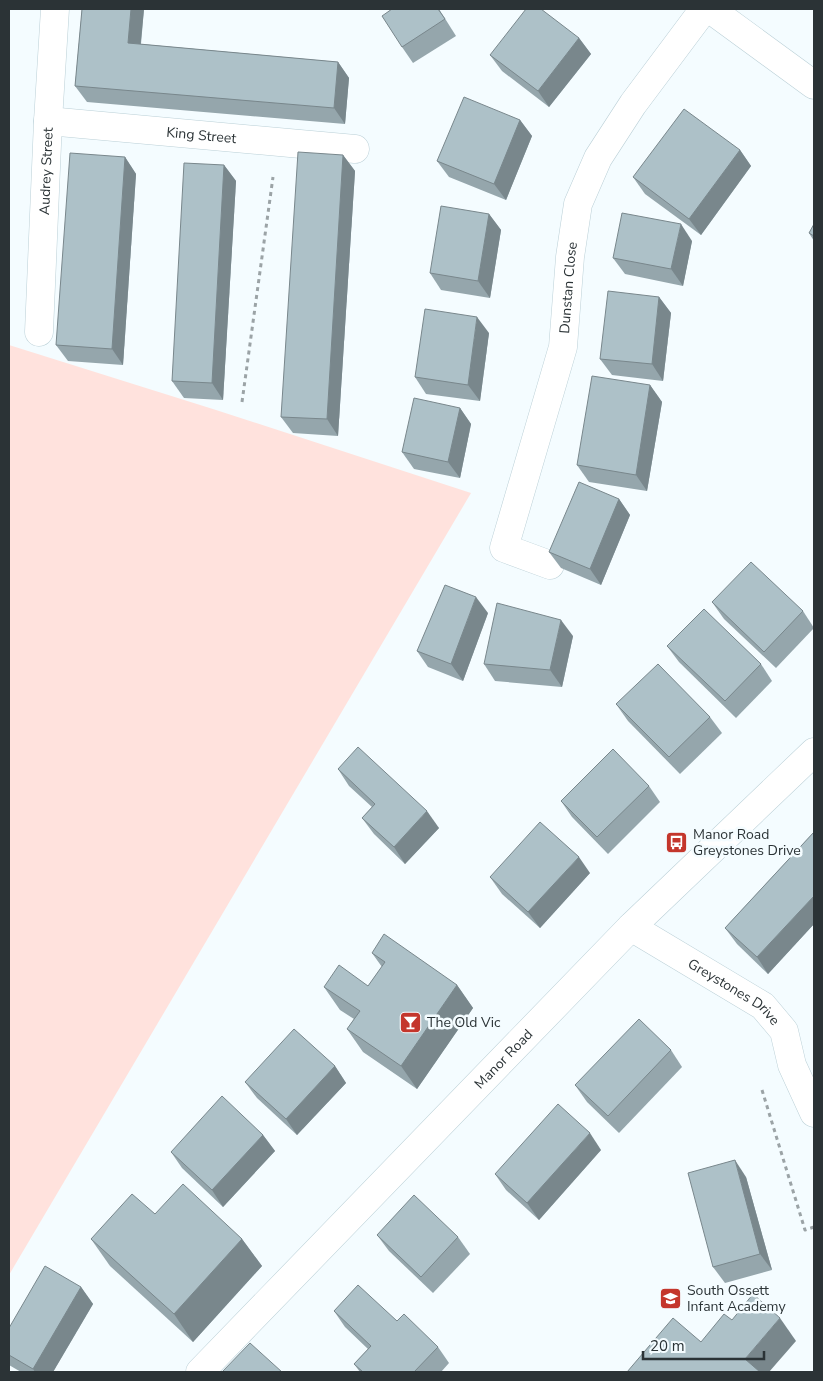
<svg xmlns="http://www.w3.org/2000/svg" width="823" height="1381" font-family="'Nunito Sans',sans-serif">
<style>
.green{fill:#ffe2dd}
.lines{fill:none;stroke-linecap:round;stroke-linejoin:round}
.minor-casing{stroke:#bbd0d7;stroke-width:29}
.tertiary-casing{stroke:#bbd0d7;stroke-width:29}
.secondary-casing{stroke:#bbd0d7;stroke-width:29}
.path{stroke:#9ba3a6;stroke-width:3;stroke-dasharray:4 4;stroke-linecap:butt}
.minor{stroke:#fff;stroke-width:28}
.tertiary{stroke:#fff;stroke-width:28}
.secondary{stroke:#fff;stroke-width:28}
.wall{fill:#95a6ac}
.shaded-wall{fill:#79878c}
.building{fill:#adc1c8;stroke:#79878c}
.labels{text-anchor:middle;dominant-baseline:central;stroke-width:5;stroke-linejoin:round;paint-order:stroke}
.street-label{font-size:14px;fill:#2b3336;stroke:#f4fcff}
.poi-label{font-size:14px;fill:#2b3336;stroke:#f4fcff;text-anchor:start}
</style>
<rect width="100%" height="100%" fill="#f4fcff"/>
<polygon class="green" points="9,345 216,410 471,493 9,1275"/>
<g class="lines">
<defs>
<g id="minor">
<path id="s1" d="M48 121 355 149"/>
<path id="s2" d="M39 332 48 121 55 9"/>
<path id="s3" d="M550 565 504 548 563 347 570 257 578 204 598 158 633 104 704 9"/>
<path id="s4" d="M631 927 763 1006 784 1031 792 1065 814 1113"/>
</g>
<g id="tertiary">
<path id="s5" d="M200 1372 631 927 814 752"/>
</g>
<polyline id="secondary" points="710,9 814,85"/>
</defs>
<use href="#minor" class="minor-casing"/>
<use href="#tertiary" class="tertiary-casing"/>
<use href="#secondary" class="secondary-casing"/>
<g class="path">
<polyline points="242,402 273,177"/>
<polyline points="762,1090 805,1230 814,1227"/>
</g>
<use href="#minor" class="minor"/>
<use href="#tertiary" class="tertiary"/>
<use href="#secondary" class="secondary"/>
</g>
<g class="wall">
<polygon points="82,9 144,9 141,44 338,62 349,78 345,124 87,102 75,86"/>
<polygon points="392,9 439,9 456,36 413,63 402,47"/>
<polygon points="579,38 591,54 549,107 502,71 490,55"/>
<polygon points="520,120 532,136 506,200 449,177 437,161"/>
<polygon points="740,150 751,166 701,235 645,194 633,177"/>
<polygon points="343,155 355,171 338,436 293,433 281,417"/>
<polygon points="125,157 136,174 123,365 68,361 56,345"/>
<polygon points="224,165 236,181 223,400 184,398 172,381"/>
<polygon points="489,214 501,230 490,298 441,290 430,273"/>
<polygon points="814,224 814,241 809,233"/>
<polygon points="692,241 683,286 625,274 613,258"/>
<polygon points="659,297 671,313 663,381 612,375 600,359"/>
<polygon points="489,333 480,401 426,394 415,377"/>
<polygon points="650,385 662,402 647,491 589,482 577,465"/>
<polygon points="460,408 471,424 460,478 414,469 402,452"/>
<polygon points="619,499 630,515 601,585 561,568 549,552"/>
<polygon points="712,602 803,611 814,628 776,668 724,619"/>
<polygon points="488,613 463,681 428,667 417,651"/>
<polygon points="573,636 562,687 495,681 484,664"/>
<polygon points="667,646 761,664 772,681 736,718 679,662"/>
<polygon points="616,704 710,717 722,733 680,774 628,721"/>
<polygon points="338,769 439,828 405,864 374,834 362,818 372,807 349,786"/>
<polygon points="649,786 660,802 608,854 572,817 561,801"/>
<polygon points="814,832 814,924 768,974 737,944 725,928"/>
<polygon points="590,873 540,928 502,894 490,877"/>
<polygon points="372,953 457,985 473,1008 417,1089 363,1052 347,1029 354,1019 340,1010 324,987 368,986 382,967"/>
<polygon points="671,1050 682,1067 619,1133 587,1102 575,1085"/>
<polygon points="335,1066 346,1083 297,1135 257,1098 245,1082"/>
<polygon points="263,1135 275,1151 223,1207 182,1168 171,1152"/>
<polygon points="601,1150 539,1220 506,1190 495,1174"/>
<polygon points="746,1177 772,1270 725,1283 713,1267"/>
<polygon points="155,1214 242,1239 262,1266 193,1342 110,1266 91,1239"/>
<polygon points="377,1235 458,1237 470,1254 433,1293 389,1251"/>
<polygon points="81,1287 93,1304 53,1372 21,1372 9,1365 9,1328"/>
<polygon points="334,1311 397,1321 438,1347 449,1363 441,1372 360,1372 354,1364 368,1349 345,1327"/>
</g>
<g class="shaded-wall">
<polygon points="9,9 10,9 9,27"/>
<polygon points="131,9 144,9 139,60 128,43"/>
<polygon points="579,38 591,54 549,107 538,91"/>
<polygon points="338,62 349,78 345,124 334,108"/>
<polygon points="520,120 532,136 506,200 494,184"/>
<polygon points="740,150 751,166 701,235 689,219"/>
<polygon points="343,155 355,171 338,436 327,419"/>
<polygon points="125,157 136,174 123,365 112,349"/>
<polygon points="224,165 236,181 223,400 212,383"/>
<polygon points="489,214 501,230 490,298 478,281"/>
<polygon points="681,224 692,241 683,286 671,269"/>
<polygon points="659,297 671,313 663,381 652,364"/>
<polygon points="477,317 489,333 480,401 468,385"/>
<polygon points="650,385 662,402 647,491 636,475"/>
<polygon points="460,408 471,424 460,478 448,462"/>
<polygon points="619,499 630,515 601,585 590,569"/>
<polygon points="476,597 488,613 463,681 451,664"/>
<polygon points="561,620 573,636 562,687 550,670"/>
<polygon points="427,811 439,828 405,864 394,847"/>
<polygon points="579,857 590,873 540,928 528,912"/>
<polygon points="814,896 814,924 768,974 757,957"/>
<polygon points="457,985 473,1008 417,1089 401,1066"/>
<polygon points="335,1066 346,1083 297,1135 286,1119"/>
<polygon points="590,1133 601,1150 539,1220 527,1203"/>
<polygon points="263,1135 275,1151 223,1207 212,1190"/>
<polygon points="735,1160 746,1177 772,1270 760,1254"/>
<polygon points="242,1239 262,1266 193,1342 174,1314"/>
<polygon points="81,1287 93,1304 53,1372 35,1372 33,1369"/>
<polygon points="780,1318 796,1341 769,1372 754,1372 745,1359"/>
</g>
<g class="building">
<polygon points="82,9 131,9 128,43 338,62 334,108 75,86"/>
<polygon points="392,9 438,9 445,19 402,47 382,16"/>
<polygon points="526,9 541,9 579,38 538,91 490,55"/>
<polygon points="464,97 520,120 494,184 437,161"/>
<polygon points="684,109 740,150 689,219 633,177"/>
<polygon points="298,152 343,155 327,419 281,417"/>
<polygon points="70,153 125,157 112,349 56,345"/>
<polygon points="184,163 224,165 212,383 172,381"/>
<polygon points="441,206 489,214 478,281 430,273"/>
<polygon points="622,213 681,224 671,269 613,258"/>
<polygon points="814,224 814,236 809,233"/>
<polygon points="608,291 659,297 652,364 600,359"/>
<polygon points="425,309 477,317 468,385 415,377"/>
<polygon points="592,376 650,385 636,475 577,465"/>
<polygon points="414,398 460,408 448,462 402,452"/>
<polygon points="579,482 619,499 590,569 549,552"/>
<polygon points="751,562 803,611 764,652 712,602"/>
<polygon points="445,585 476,597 451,664 417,651"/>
<polygon points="497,603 561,620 550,670 484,664"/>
<polygon points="704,609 761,664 725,701 667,646"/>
<polygon points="658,664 710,717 669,757 616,704"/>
<polygon points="358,747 427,811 394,847 362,818 375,804 338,769"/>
<polygon points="613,749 649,786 597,837 561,801"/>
<polygon points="540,822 579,857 528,912 490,877"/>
<polygon points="814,832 814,896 757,957 725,928"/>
<polygon points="384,934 457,985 401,1066 347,1029 360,1011 324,987 339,965 368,986 385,962 372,953"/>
<polygon points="639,1019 671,1050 608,1116 575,1085"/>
<polygon points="294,1029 335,1066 286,1119 245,1082"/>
<polygon points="222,1096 263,1135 212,1190 171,1152"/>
<polygon points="558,1104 590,1133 527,1203 495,1174"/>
<polygon points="735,1160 760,1254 713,1267 688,1173"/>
<polygon points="183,1184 242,1239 174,1314 91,1239 132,1194 155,1214"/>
<polygon points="414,1195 458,1237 421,1277 377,1235"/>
<polygon points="45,1266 81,1287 33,1369 9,1355 9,1328"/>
<polygon points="358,1285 397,1321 404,1314 438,1347 414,1372 363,1372 354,1364 371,1346 334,1311"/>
<polygon points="753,1294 780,1318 745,1359 760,1372 627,1372 673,1318 701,1342 724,1314 732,1320"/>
<polygon points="250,1343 282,1372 222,1372"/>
</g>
<defs>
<symbol id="bus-square" viewBox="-11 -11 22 22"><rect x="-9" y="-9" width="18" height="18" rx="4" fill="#c4362c" stroke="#f4fcff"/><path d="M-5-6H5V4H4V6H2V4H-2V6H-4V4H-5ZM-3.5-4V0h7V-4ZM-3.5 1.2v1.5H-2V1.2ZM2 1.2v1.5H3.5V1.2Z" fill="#fff"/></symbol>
<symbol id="bar-square" viewBox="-11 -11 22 22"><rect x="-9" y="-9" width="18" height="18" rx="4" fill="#c4362c" stroke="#f4fcff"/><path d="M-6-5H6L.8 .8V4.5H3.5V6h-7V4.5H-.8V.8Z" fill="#fff"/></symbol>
<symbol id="school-square" viewBox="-11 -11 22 22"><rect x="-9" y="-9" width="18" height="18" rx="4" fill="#c4362c" stroke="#f4fcff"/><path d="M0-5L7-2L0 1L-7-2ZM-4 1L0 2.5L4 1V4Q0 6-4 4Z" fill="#fff"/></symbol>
</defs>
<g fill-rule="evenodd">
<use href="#bus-square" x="664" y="830" width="25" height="25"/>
<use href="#bar-square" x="398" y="1010" width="25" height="25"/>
<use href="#school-square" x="658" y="1286" width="25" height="25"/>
</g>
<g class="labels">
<g class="street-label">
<text stroke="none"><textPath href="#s1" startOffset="154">King Street</textPath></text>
<text stroke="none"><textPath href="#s2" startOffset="161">Audrey Street</textPath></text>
<text stroke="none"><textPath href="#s3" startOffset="318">Dunstan Close</textPath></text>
<text stroke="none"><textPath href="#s4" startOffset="122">Greystones Drive</textPath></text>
<text stroke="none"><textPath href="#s5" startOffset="436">Manor Road</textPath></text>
</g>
<g class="poi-label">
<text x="693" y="834">Manor Road<tspan x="693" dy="16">Greystones Drive</tspan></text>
<text x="427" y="1022">The Old Vic</text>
<text x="687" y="1290">South Ossett<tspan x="687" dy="16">Infant Academy</tspan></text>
</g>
</g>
<rect width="823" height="1381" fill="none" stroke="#2b3336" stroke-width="20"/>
<path d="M643 1351v8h121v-8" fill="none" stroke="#2b3336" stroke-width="2.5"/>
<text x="650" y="1351" font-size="15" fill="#2b3336" stroke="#f4fcff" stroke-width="4" paint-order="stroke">20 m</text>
</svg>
